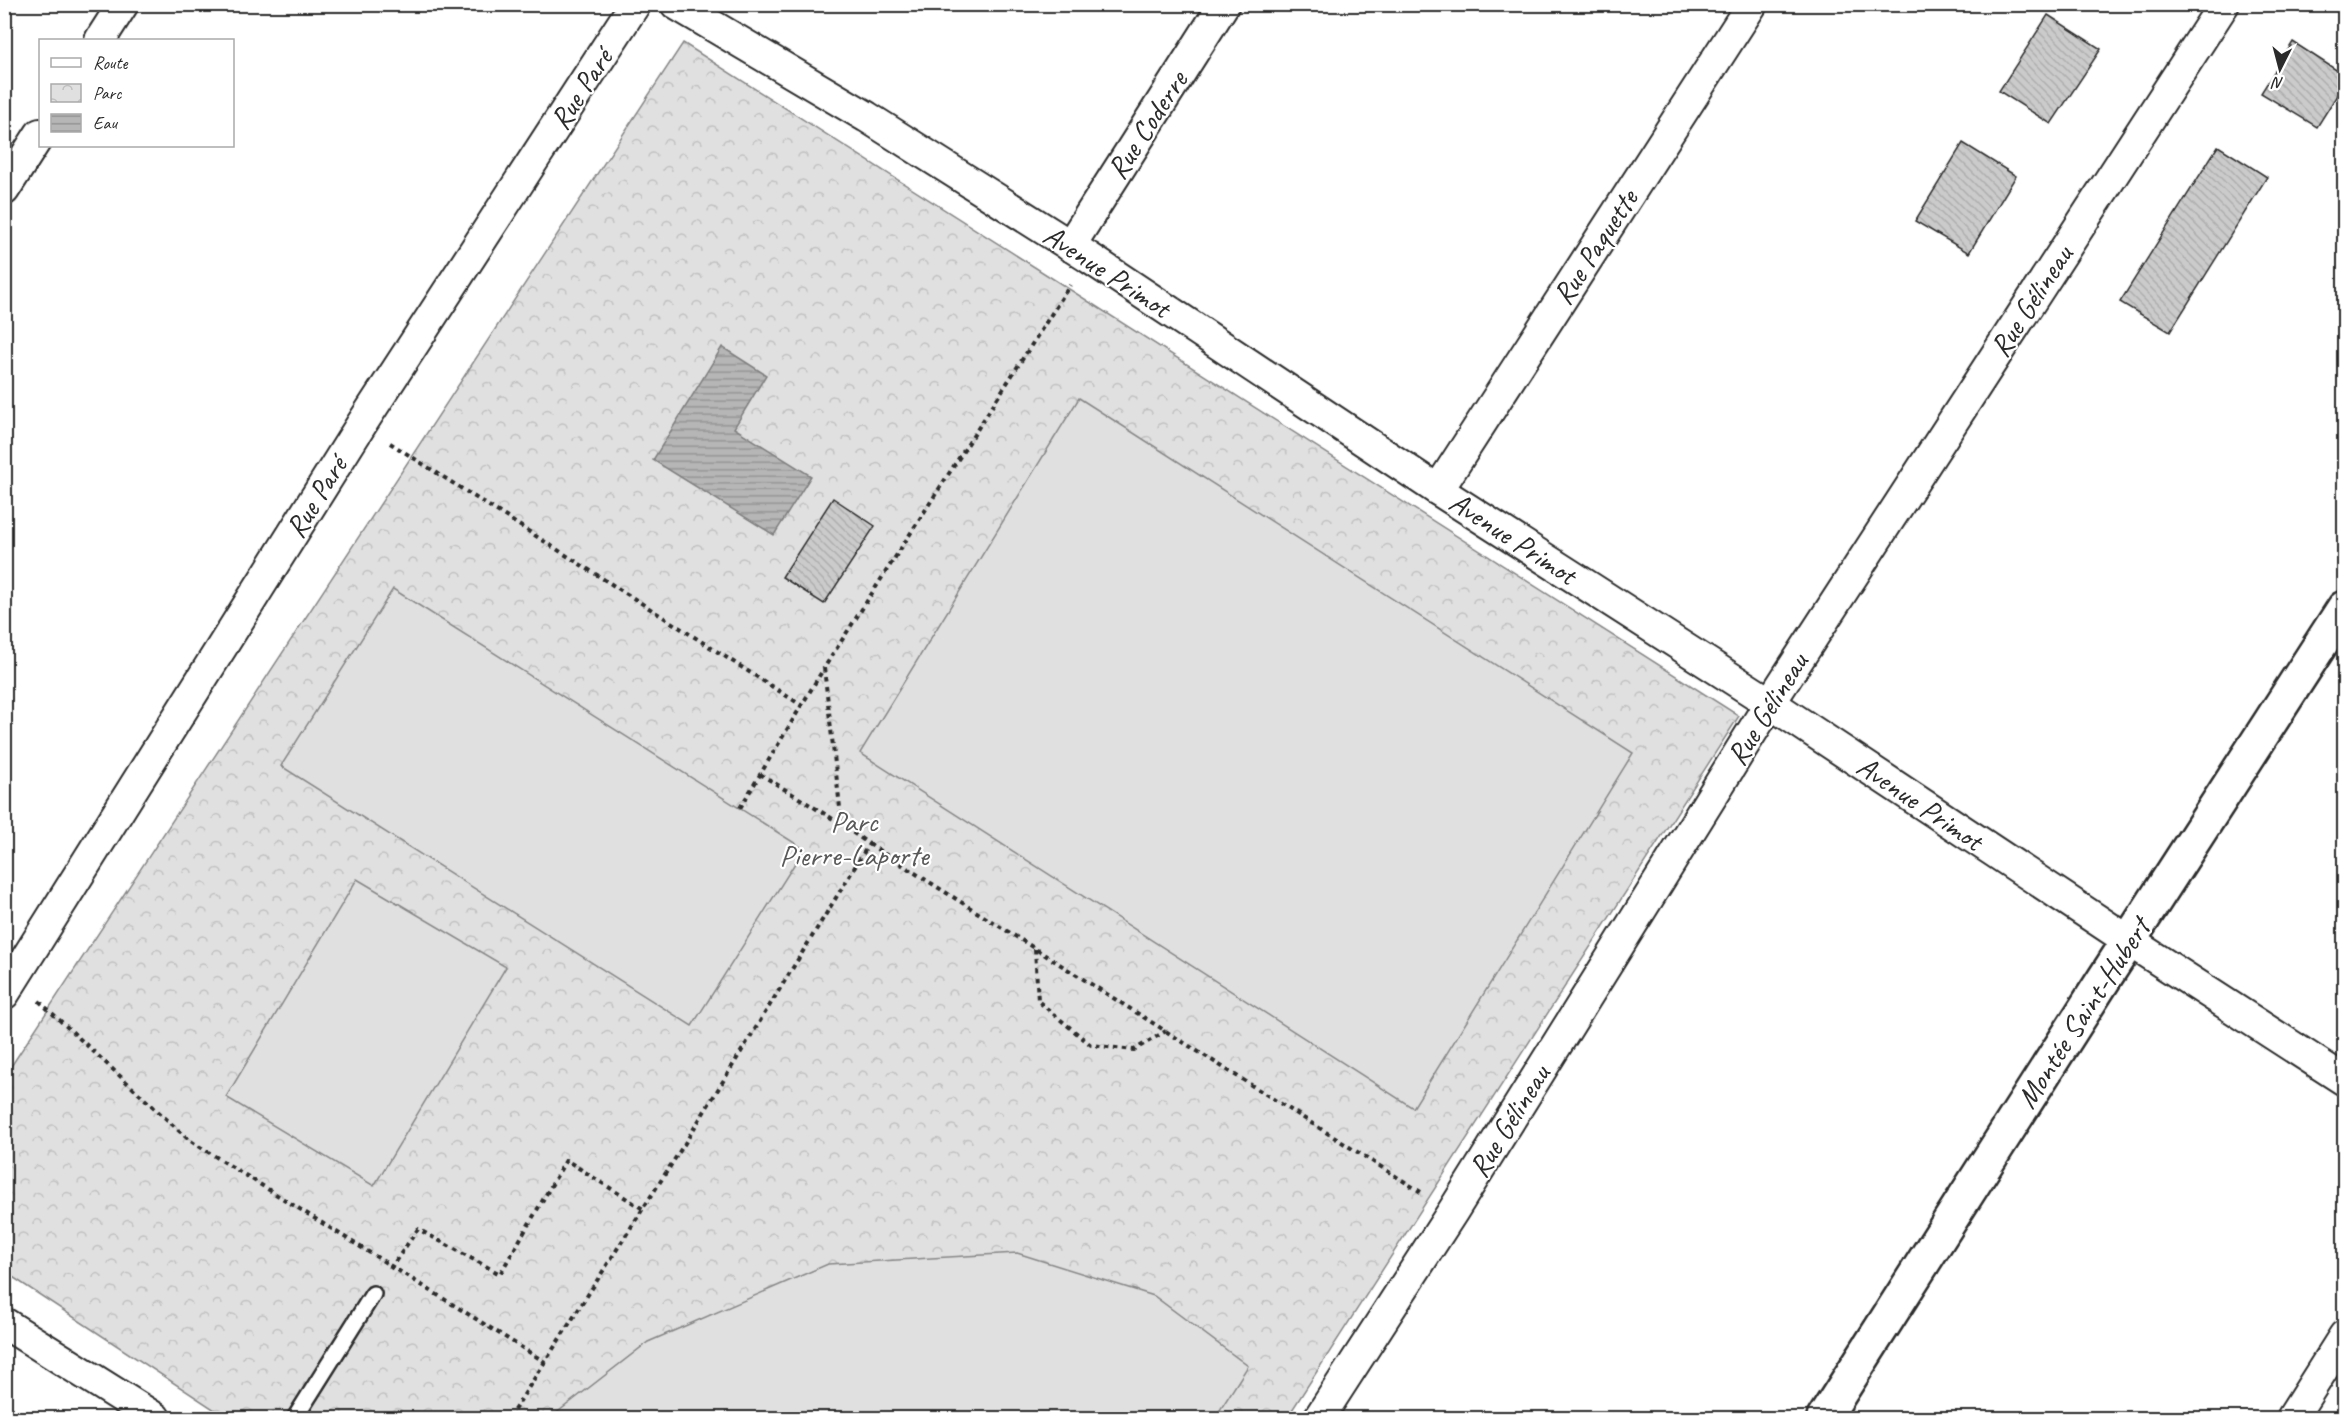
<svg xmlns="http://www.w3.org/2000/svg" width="2349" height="1423" font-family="Caveat,sans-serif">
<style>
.park{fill:url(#park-crowns);stroke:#868686;stroke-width:1.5}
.garden{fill:#e0e0e0;stroke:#868686;stroke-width:1.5}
.water{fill:url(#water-rules);stroke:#7e7e7e;stroke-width:1.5}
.building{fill:url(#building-back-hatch);stroke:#2b2b2b;stroke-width:1.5}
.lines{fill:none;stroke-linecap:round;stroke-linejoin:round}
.service-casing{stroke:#2b2b2b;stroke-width:20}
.minor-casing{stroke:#2b2b2b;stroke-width:34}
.tertiary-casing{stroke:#2b2b2b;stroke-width:38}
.path{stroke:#2b2b2b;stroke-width:4;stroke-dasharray:4.5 4.5;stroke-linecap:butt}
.service{stroke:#fff;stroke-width:15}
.minor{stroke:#fff;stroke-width:30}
.tertiary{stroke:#fff;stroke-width:33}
.labels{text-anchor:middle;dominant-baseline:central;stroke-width:4.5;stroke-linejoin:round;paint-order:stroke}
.street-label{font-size:30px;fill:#2b2b2b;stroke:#fff}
.park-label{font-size:30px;fill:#585858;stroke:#fff}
</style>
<defs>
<pattern id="park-crowns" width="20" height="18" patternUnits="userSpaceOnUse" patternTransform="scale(1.5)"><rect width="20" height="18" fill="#e0e0e0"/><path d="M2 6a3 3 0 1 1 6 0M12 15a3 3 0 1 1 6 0" fill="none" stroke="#c0c0c0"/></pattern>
<pattern id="water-rules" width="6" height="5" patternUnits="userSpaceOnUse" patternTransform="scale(1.5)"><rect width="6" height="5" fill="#b6b6b6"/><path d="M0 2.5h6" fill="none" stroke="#949494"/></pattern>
<pattern id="building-back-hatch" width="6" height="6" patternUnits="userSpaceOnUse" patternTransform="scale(1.5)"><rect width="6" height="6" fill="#cbcbcb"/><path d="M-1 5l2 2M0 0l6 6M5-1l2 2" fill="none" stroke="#aeaeae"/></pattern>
</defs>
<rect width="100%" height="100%" fill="#fff"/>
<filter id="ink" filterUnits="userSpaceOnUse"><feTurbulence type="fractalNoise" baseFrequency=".0167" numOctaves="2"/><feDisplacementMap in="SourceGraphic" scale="12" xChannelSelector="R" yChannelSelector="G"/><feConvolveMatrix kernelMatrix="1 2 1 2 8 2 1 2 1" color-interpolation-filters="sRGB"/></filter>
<g filter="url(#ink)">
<polygon class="park" points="683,43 1739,716 1287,1418 227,1418 5,1272 4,1077"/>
<g class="garden">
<polygon points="1079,398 1633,753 1413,1108 860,753"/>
<polygon points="393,589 804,849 692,1026 281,766"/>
<polygon points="357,879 506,967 374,1186 226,1097"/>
<polygon points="1017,1253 1154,1296 1248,1366 1215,1418 550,1418 648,1342 828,1264"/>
</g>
<polygon class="water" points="722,347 766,375 734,428 811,476 774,535 653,460"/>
<g class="building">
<polygon points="2048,15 2101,49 2051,124 1999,91"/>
<polygon points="2293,42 2344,75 2344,84 2317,127 2261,93"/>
<polygon points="1963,143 2016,176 1969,253 1915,221"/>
<polygon points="2218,146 2267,177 2170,332 2120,302"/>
<polygon points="833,498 875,526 824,604 782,577"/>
</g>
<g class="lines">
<defs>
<polyline id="service" points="295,1418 373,1294"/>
<g id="minor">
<polyline points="676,4 867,117 1088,257 1438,490 1770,703 2129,941 2344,1080"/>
<polyline points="100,40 123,4"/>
<polyline points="4,190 40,134"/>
<polyline points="1070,246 1224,4"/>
<polyline points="1438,490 1752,4"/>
<polyline points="4,994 361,425 635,4"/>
<polyline points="4,1323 155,1418"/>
<polyline points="1319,1418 1453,1211 1770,703 2224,4"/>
<polyline points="2292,1418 2344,1336"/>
</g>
<polyline id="tertiary" points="1824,1418 2104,979 2344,608"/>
</defs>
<use href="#service" class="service-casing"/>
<use href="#minor" class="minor-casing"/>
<use href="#tertiary" class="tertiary-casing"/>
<g class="path">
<polyline points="390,443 801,705"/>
<polyline points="760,774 841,824"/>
<polyline points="740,808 824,668"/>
<polyline points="869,844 1424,1194"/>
<polyline points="1035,949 1038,1001 1091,1045 1134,1050 1166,1031"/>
<polyline points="39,1001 189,1140 545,1362"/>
<polyline points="390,1269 418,1229 500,1274 566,1160 643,1209"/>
<polyline points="509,1418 685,1143 869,844 842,825 824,668 1070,285"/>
</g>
<use href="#service" class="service"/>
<use href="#minor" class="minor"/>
<use href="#tertiary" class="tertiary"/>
</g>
</g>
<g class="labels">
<g class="street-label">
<text transform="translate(581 89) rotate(-57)">Rue Paré</text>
<text transform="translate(1147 125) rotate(-57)">Rue Coderre</text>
<text transform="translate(1595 247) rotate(-57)">Rue Paquette</text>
<text transform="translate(1107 271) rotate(33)">Avenue Primot</text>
<text transform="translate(2031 301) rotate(-57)">Rue Gélineau</text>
<text transform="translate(316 497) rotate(-58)">Rue Paré</text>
<text transform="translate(1513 538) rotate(33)">Avenue Primot</text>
<text transform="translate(1767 709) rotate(-58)">Rue Gélineau</text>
<text transform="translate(1920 803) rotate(34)">Avenue Primot</text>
<text transform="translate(2083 1013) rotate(-57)">Montée Saint-Hubert</text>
<text transform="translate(1509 1121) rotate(-58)">Rue Gélineau</text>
</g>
<g class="park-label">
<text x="854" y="821">Parc<tspan x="854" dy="34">Pierre-Laporte</tspan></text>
</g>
</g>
<rect width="2349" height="1423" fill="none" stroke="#fff" stroke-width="24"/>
<rect x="12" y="12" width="2325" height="1399" fill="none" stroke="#2b2b2b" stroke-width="2" filter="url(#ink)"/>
<rect x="39" y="39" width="195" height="108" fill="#ffffff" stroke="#aaaaaa" stroke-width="1.5"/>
<rect x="51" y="58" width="30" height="9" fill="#ffffff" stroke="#aaaaaa" stroke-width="1.5"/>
<text x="93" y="69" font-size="18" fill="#2b2b2b">Route</text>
<rect x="51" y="84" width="30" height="18" fill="url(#park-crowns)" stroke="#aaaaaa" stroke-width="1.5"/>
<text x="93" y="99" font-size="18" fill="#2b2b2b">Parc</text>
<rect x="51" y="114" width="30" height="18" fill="url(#water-rules)" stroke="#aaaaaa" stroke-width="1.5"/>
<text x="93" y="129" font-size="18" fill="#2b2b2b">Eau</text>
<g transform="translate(2280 69) rotate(186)" stroke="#ffffff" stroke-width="4.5" paint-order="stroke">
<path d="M0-4.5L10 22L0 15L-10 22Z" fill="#2b2b2b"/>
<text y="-9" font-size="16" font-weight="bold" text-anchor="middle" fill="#2b2b2b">N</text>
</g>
</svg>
